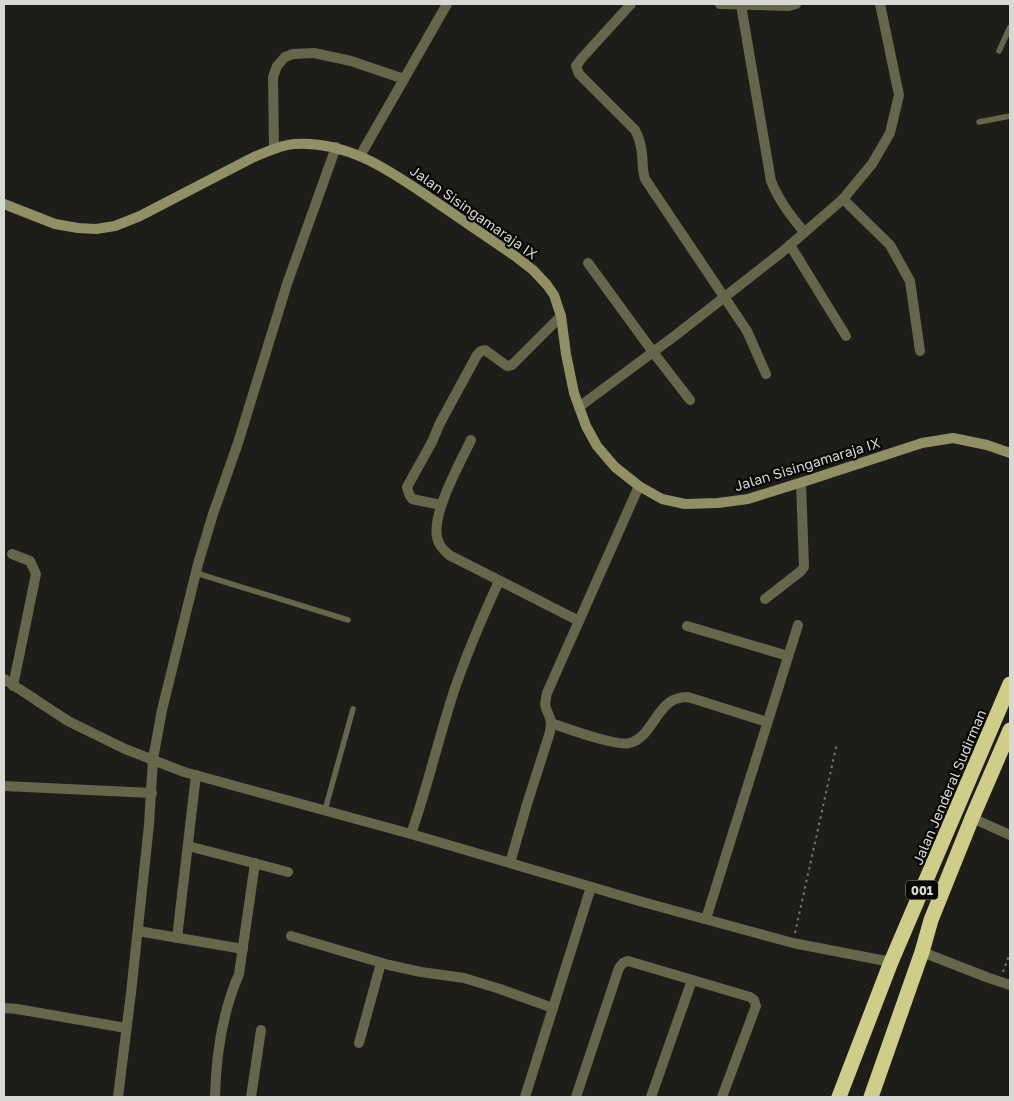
<svg xmlns="http://www.w3.org/2000/svg" width="1014" height="1101" font-family="'Golos Text',sans-serif">
<style>
.lines{fill:none;stroke-linecap:round;stroke-linejoin:round}
.path{stroke:#747471;stroke-width:2;stroke-dasharray:2.5 4;stroke-linecap:butt}
.lane{stroke:#66664b;stroke-width:5.5}
.street{stroke:#66664b;stroke-width:10}
.secondary{stroke:#918f64;stroke-width:10}
.highway{stroke:#cfcd88;stroke-width:15}
.labels{text-anchor:middle;dominant-baseline:central;stroke-width:4.5;stroke-linejoin:round;paint-order:stroke}
.shield{fill:#070706;stroke:#999997;stroke-width:1}
.shield-label{font-size:12px;font-weight:bold;fill:#d8d8d5}
.street-label{font-size:14px;fill:#d8d8d5;stroke:#070706}
</style>
<rect width="100%" height="100%" fill="#1d1d1a"/>
<g class="lines">
<g class="path">
<polyline points="795,933 837,743"/>
<polyline points="1003,972 1010,953"/>
</g>
<g class="lane">
<polyline points="999,51 1010,27"/>
<polyline points="979,122 1010,116"/>
<polyline points="196,573 348,620"/>
<polyline points="325,810 353,709"/>
</g>
<g class="street">
<path d="M631 4 582 58 576 66 579 74 635 130C639 137 641 145 642 154 643 162 642 170 645 179L747 331 766 374"/>
<polyline points="720,4 789,6 796,4"/>
<path d="M741 5 771 181C779 201 791 216 804 232"/>
<polyline points="274,149 273,77 277,66 285,57 293,54 314,53 351,61 404,79"/>
<polyline points="360,156 447,4"/>
<polyline points="843,199 890,245 910,281 920,351"/>
<polyline points="790,245 846,336"/>
<polyline points="588,263 653,352 690,400"/>
<polyline points="579,407 676,335 782,252 843,199 872,164 890,133 899,95 880,4"/>
<path d="M471 440C460 463 427 521 439 543 441 548 446 552 449 555L579 621"/>
<polyline points="441,505 412,499 409,494 407,487 432,442 440,423 477,355 481,351 485,350 507,366 512,365 561,316"/>
<polyline points="12,554 30,561 36,574 13,686"/>
<polyline points="765,599 801,571 804,567 801,483"/>
<polyline points="687,626 788,656"/>
<polyline points="4,679 68,721 125,749 184,772 411,834 646,903 793,943 891,962"/>
<path d="M551 723C566 728 617 747 630 743 649 738 655 712 670 702 676 698 681 697 688 697L767 722"/>
<polyline points="4,786 152,793"/>
<polyline points="972,818 1010,835"/>
<path d="M411 834C427 788 438 741 453 694 466 655 482 618 499 581"/>
<polyline points="188,846 288,872"/>
<path d="M510 863 527 804 550 732C550 729 551 726 551 723 549 709 542 711 547 693L639 486"/>
<polyline points="706,919 798,625"/>
<polyline points="138,931 243,949"/>
<polyline points="291,936 389,965 421,972 464,978 500,989 553,1008"/>
<polyline points="177,938 196,775"/>
<polyline points="922,952 989,978 1010,985"/>
<polyline points="4,1008 17,1009 126,1028"/>
<polyline points="359,1043 381,963"/>
<polyline points="118,1097 131,993 149,825 153,759 162,710 198,564 213,514 238,443 287,284 336,147"/>
<path d="M215 1097C216 1055 222 1013 239 974L255 863"/>
<polyline points="251,1097 261,1030"/>
<polyline points="525,1097 591,887"/>
<polyline points="576,1097 619,968 623,963 628,961 750,997 754,1000 756,1006 722,1097"/>
<polyline points="651,1097 692,980"/>
</g>
<path class="secondary" d="M4 204 55 224 78 228 96 229 115 226 140 216 254 157C267 152 280 145 294 144 349 140 393 173 436 202 462 220 489 238 515 256L533 270 547 285 554 295 561 316 566 354 574 393 586 426 597 446 615 467 639 486 662 499 685 504 718 503 748 499 812 479 922 443 953 438 987 445 1010 453"/>
<g class="highway">
<polyline points="839,1097 891,962 1010,684"/>
<polyline points="871,1097 922,952 931,920 972,818 1010,730"/>
</g>
</g>
<g class="labels">
<rect class="shield" x="906" y="880.5" width="32" height="19" rx="4"/>
<g class="shield-label">
<text x="922" y="890">001</text>
</g>
<g class="street-label">
<text transform="translate(474 212) rotate(35)">Jalan Sisingamaraja IX</text>
<text transform="translate(807 464) rotate(-17)">Jalan Sisingamaraja IX</text>
<text transform="translate(949 787) rotate(-67)">Jalan Jenderal Sudirman</text>
</g>
</g>
<rect width="1014" height="1101" fill="none" stroke="#d8d8d5" stroke-width="10"/>
</svg>
